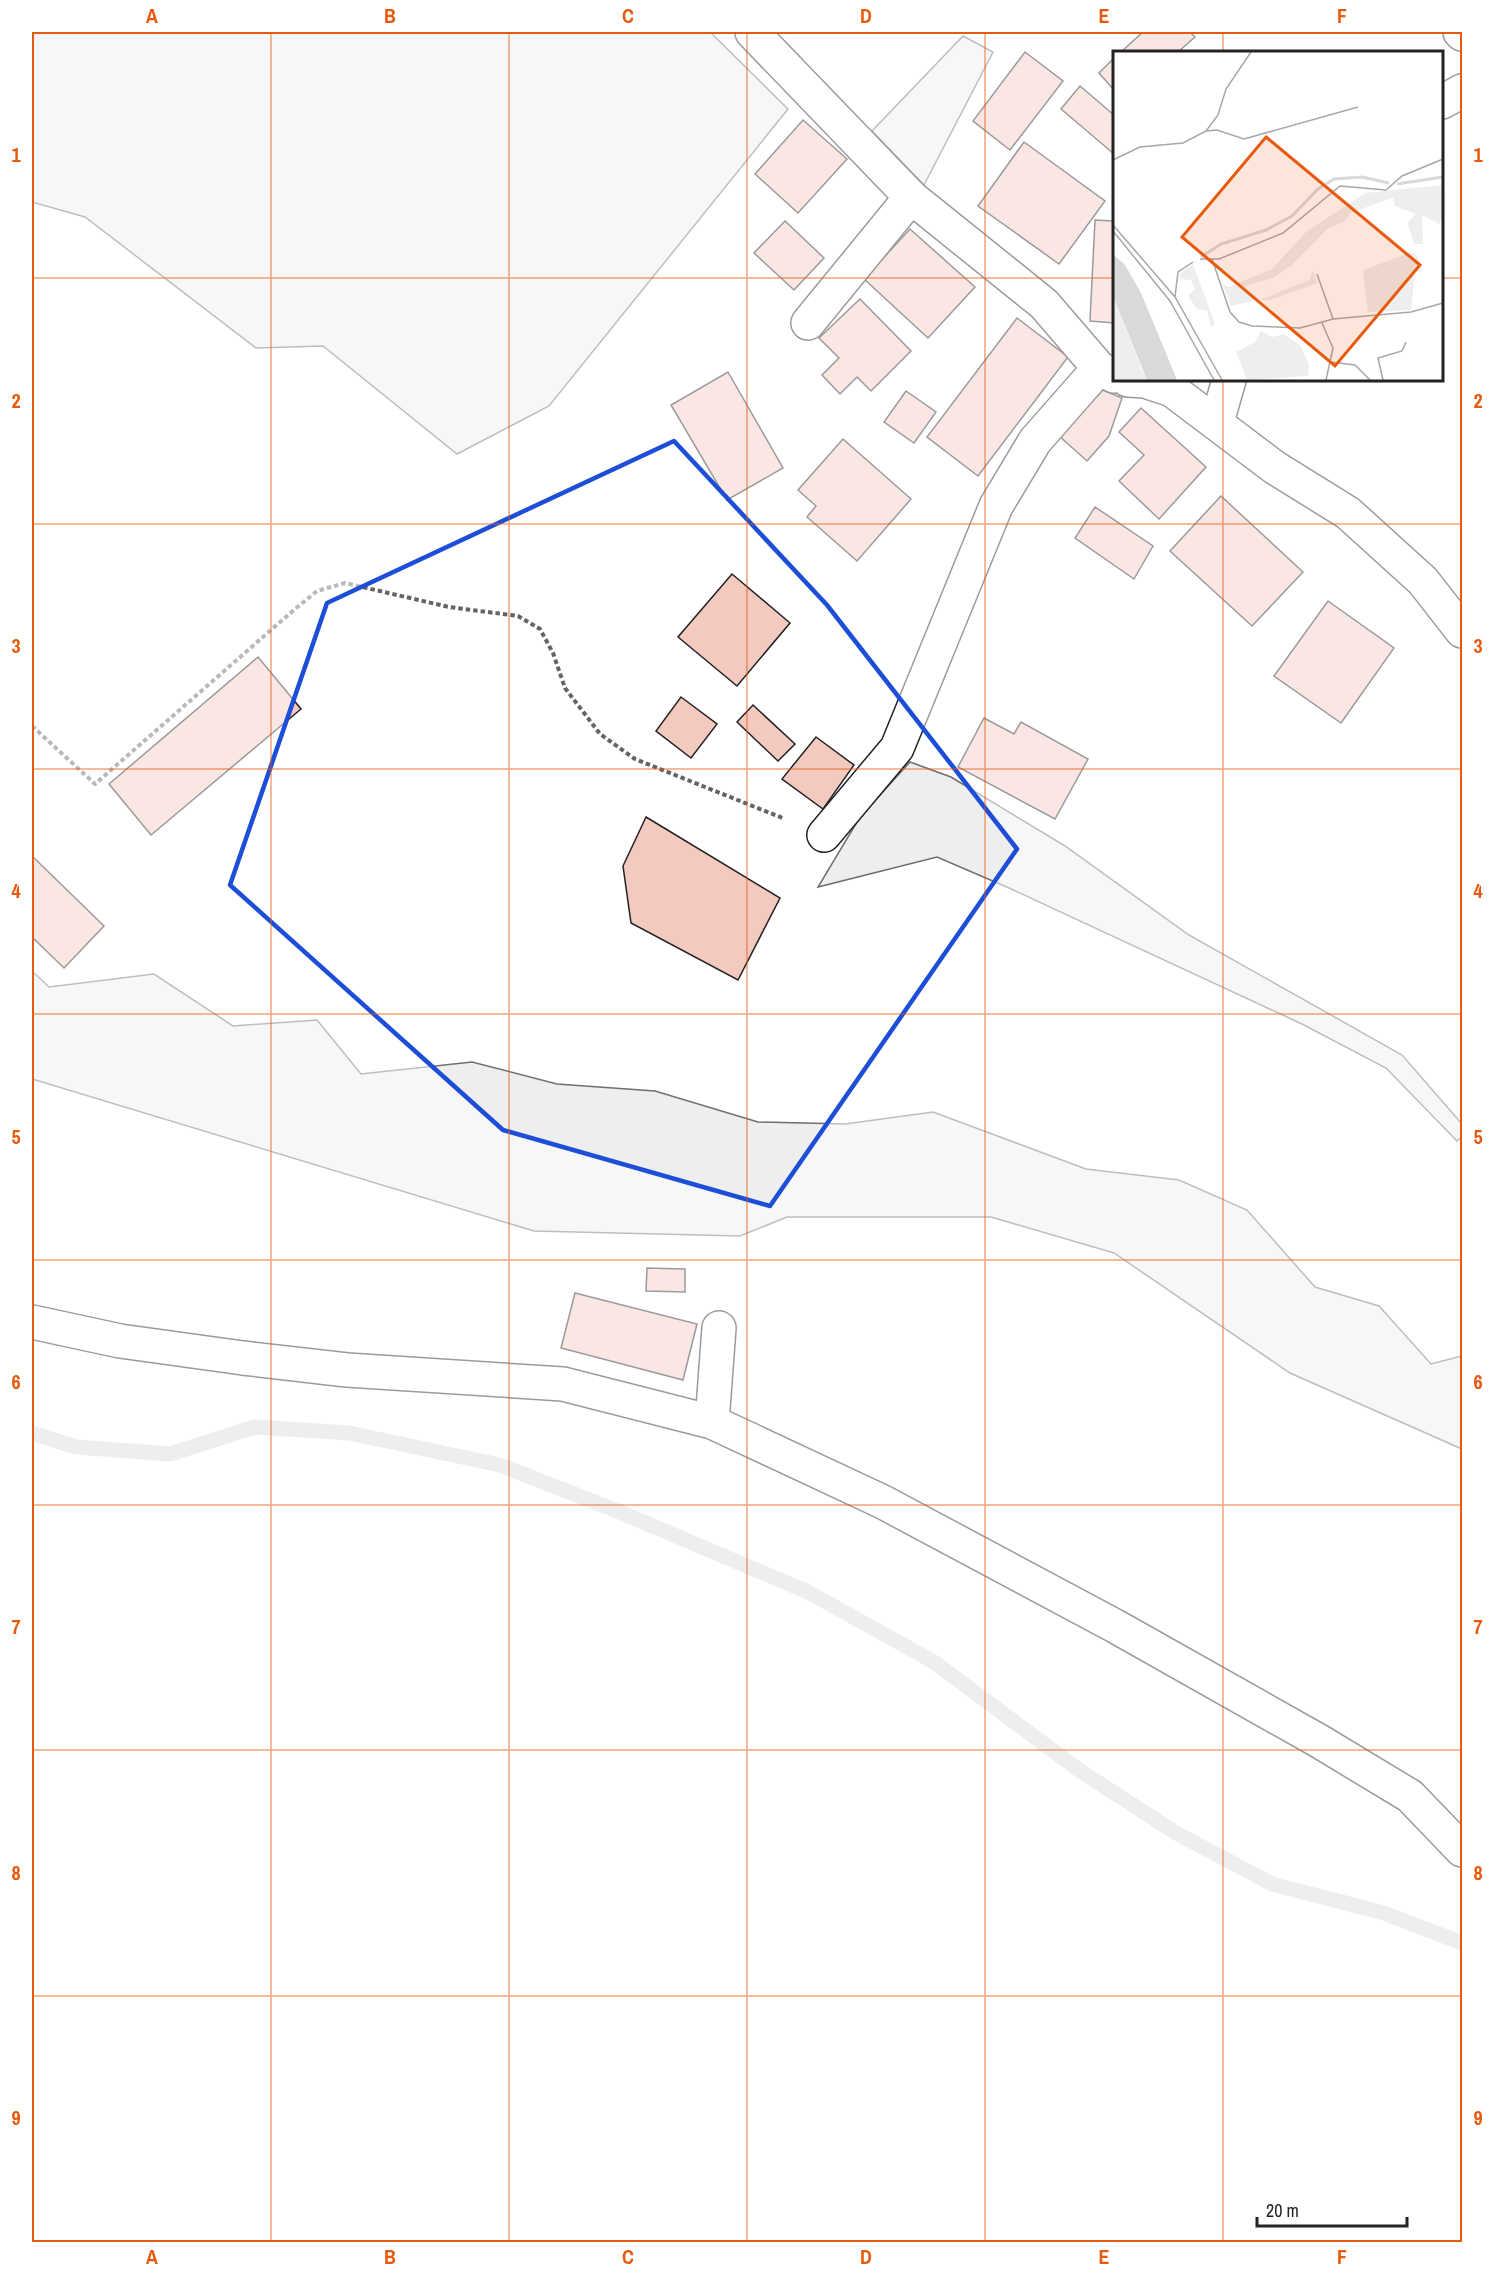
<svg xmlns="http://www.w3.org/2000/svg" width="1494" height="2274" font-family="'Archivo Narrow',sans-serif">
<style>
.green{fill:#eee;stroke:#6f6f6f;stroke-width:1.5}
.parking{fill:#ededed;stroke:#6f6f6f;stroke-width:1.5}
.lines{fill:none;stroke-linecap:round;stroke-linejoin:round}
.stream{stroke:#d9d9d9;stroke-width:15}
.building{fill:#f3c9c0;stroke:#222;stroke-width:1.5}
.minor-casing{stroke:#222;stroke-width:36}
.path{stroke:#646464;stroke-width:4;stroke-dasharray:4.5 3;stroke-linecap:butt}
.minor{stroke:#fff;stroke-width:33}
.marked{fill:none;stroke:#1d4ed8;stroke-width:4.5;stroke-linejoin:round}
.grid{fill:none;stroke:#e8590c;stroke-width:1.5;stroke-opacity:0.55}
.inset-river{fill:none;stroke:#d9d9d9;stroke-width:3}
.inset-road{fill:none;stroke:#a7a7a7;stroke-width:1.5}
.view{fill:#e8590c;fill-opacity:0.15;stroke:#e8590c;stroke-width:3}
.inset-edge{fill:none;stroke:#222;stroke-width:3}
.neatline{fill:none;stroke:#e8590c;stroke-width:2}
.grid-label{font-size:20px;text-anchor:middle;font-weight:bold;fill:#e8590c}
</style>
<rect width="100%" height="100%" fill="#fff"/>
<g class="green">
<polygon points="32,32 710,32 788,109 549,406 457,454 323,346 256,348 85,217 32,202"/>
<polygon points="910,762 951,777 1065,846 1189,935 1402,1055 1462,1124 1462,1137 1457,1141 1386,1068 1302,1024 1009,888 937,857 818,887 860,817"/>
<polygon points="32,971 49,987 154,974 233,1026 317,1020 361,1074 472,1062 557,1084 655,1091 758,1122 845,1124 933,1112 1086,1169 1179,1180 1247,1210 1315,1287 1379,1306 1431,1364 1462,1356 1462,1449 1290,1373 1114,1253 991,1217 787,1217 740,1236 534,1231 32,1079"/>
</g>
<polygon class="parking" points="963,36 993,52 924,185 872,131"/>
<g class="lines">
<polyline class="stream" points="32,1433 76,1447 170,1454 255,1427 349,1433 500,1465 615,1510 808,1592 934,1662 1079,1770 1176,1833 1272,1884 1384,1913 1462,1943"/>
</g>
<g class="building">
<polygon points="1143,32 1190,32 1195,37 1178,52 1121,52"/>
<polygon points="1025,52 1063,81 1010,150 973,121"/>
<polygon points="1114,58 1114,90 1099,73"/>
<polygon points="1080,86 1114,115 1114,154 1061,109"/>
<polygon points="803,120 847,159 798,213 755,174"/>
<polygon points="1024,142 1105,201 1059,264 978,206"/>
<polygon points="1095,220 1114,221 1114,323 1090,321"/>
<polygon points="785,221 824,258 794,290 754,253"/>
<polygon points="910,229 975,287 928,338 864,279"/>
<polygon points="860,299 911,351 871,391 857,377 840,394 822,375 839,358 819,338"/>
<polygon points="1017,318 1068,357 978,476 927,437"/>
<polygon points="728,372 783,468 727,500 671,405"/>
<polygon points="1103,390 1122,398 1109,436 1087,461 1058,435"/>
<polygon points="906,391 936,412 914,443 884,422"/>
<polygon points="1141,408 1206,467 1159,519 1119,481 1144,455 1119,432"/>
<polygon points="843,439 911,499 857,561 807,517 816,506 798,490"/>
<polygon points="1221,496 1303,572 1252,626 1170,551"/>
<polygon points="1095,507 1153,546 1134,579 1075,538"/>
<polygon points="732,574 790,623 737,686 678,637"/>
<polygon points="1328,601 1394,648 1341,723 1274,676"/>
<polygon points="258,657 301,709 151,835 109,784"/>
<polygon points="681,697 717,724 691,758 656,731"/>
<polygon points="753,705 795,744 778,761 737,722"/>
<polygon points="984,718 1014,734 1021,722 1088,759 1055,819 958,767"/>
<polygon points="816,737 854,765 823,809 782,779"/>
<polygon points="646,817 780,898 738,980 631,923 623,866"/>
<polygon points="32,856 104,926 64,968 32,937"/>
<polygon points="647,1268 685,1269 685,1292 646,1291"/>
<polygon points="575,1293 697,1324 683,1380 561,1348"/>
</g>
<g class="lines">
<defs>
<g id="minor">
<polyline points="752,32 911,197 1044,304 1099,368 1114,376"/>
<polyline points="1460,32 1462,34"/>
<polyline points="1442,102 1462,91"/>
<polyline points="808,323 911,197"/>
<polyline points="1128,380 1145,381 1172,390 1274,467 1348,513 1423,581 1462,631"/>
<polyline points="1217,422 1229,380"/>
<polyline points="824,835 897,748 996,506 1035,441 1099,368"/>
<polyline points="32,1322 120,1341 243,1358 347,1370 563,1384 712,1422 883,1502 1115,1626 1319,1741 1410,1796 1462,1850"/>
<polyline points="712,1422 719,1328"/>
</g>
</defs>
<use href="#minor" class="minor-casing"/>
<polyline class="path" points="32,726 95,784 295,609 317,591 345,583 449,607 518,616 540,629 553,653 565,688 600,734 635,759 785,819"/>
<use href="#minor" class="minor"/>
</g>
<path d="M0 0H1494V2274H0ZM674 441 827 605 1017 849 770 1206 503 1130 230 885 327 603Z" fill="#fff" fill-opacity=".55" fill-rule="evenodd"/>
<path class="marked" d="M674 441 827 605 1017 849 770 1206 503 1130 230 885 327 603Z"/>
<path class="grid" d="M271 32V2242M509 32V2242M747 32V2242M985 32V2242M1223 32V52M32 278H1114M1442 278H1462M1223 380V2242M32 524H1462M32 769H1462M32 1014H1462M32 1260H1462M32 1505H1462M32 1750H1462M32 1996H1462"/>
<g transform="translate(1113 51)">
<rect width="330" height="330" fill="#fff"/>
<path d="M330 134V167L326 173 309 164 310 193H301L296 177 295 171 303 163 282 155 280 147 274 149 237 162 232 170 214 178 179 214 160 227 134 234 132 238 145 249 118 255 109 232 116 236 159 218 193 181 252 142ZM299 201 305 205 309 220 302 221 298 259 255 261 250 219ZM80 213 102 273 98 277 94 260 84 258 75 245 82 238 78 229 68 228 66 223ZM200 219 204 232 200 234 156 249H147L196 229ZM0 245 29 319 34 329H0ZM148 280 159 286 171 283 187 294 196 313 195 325 134 329 123 301 142 291Z" fill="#eee"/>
<path d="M0 203 12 214 28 242 64 329H34L0 245Z" fill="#d9d9d9"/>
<path class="inset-river" d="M284 133 330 126M88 206 108 193 153 179 179 165 205 138 221 128 249 126 276 132"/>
<path class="inset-road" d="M93 80 105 64 113 38 138 1M0 109 27 96 70 92 93 80 104 79 131 88 245 56M0 174 62 246 109 329M0 180 57 250 101 329M87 208H106L170 182 227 135 273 139 289 125 330 108M99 208 117 261 126 271 139 275 187 277 220 268 298 261 330 252M204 223 220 268M62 246 65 221 80 211M209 272 220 297 213 329M217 311 242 314 257 329M270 329 265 307 289 300 293 291"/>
<path class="view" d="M153 86 307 214 222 315 69 186Z"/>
<rect width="330" height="330" class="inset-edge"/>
</g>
<rect width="1494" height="2274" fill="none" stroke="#ffffff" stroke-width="66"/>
<path d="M1257 2217v9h150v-9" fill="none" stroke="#222222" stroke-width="3"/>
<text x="1266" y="2217" font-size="18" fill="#222222" stroke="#ffffff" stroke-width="4.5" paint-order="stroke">20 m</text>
<rect x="33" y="33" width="1428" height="2208" class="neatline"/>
<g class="grid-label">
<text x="152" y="23">A</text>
<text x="390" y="23">B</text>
<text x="628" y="23">C</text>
<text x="866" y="23">D</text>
<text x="1104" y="23">E</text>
<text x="1342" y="23">F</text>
<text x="16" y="162">1</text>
<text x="1478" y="162">1</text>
<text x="16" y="408">2</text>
<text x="1478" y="408">2</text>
<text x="16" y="653">3</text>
<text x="1478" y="653">3</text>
<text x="16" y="898">4</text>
<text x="1478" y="898">4</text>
<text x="16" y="1144">5</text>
<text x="1478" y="1144">5</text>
<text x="16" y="1389">6</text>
<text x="1478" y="1389">6</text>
<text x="16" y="1634">7</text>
<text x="1478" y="1634">7</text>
<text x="16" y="1880">8</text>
<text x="1478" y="1880">8</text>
<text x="16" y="2125">9</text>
<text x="1478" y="2125">9</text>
<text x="152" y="2264">A</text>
<text x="390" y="2264">B</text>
<text x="628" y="2264">C</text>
<text x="866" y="2264">D</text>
<text x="1104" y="2264">E</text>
<text x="1342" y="2264">F</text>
</g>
</svg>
